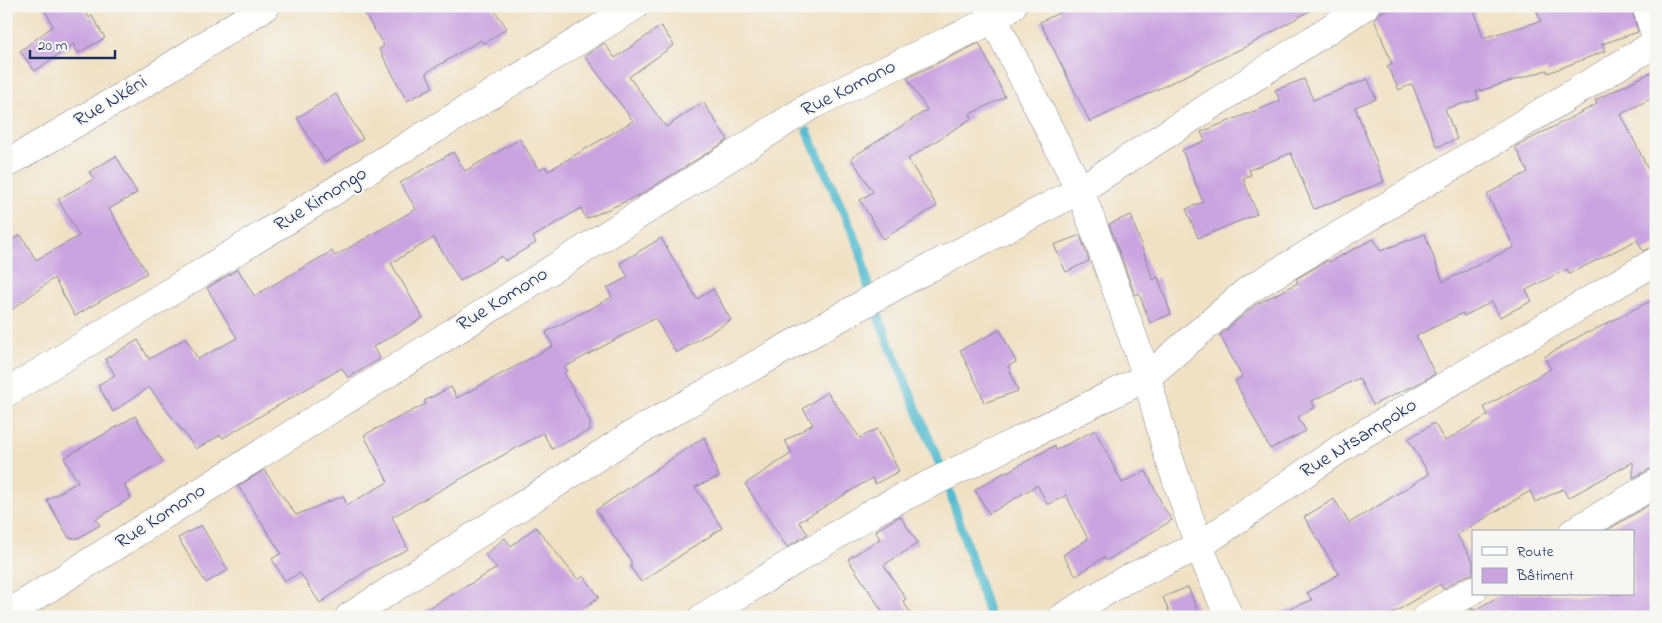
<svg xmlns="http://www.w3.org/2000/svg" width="1662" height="623" font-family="'Indie Flower',sans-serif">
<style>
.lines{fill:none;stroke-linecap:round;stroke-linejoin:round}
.stream{stroke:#52bbcf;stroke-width:9}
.building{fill:#caa4e0}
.minor-casing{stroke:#868891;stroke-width:29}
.minor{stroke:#fff;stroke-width:28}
.labels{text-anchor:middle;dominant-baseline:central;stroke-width:4.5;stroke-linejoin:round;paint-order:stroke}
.street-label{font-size:20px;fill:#1b2f5e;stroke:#f6f6f2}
</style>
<rect width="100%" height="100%" fill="#f6f6f2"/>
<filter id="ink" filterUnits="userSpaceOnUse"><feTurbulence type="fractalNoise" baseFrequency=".02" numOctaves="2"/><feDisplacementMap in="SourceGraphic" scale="10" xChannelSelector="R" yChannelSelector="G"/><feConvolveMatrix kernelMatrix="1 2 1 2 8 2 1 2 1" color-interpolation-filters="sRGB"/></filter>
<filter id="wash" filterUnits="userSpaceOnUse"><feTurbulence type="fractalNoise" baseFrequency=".0096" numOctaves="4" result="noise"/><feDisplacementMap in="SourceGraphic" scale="20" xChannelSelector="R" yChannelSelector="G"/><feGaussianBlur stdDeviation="1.12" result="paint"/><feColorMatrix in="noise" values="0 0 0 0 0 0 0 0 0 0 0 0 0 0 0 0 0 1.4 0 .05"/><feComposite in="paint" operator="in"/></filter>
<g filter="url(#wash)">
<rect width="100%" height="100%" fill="#f0e1c4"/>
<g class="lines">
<polyline class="stream" points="807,131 860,249 871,300 945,477 990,617"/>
</g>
<g id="blocks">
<g class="building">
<polygon points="43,6 83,6 89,18 92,16 105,38 78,53 73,44 35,71 20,51 53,26"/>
<polygon points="360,6 491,6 507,28 484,44 481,40 426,73 433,87 407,101 379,49 384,46"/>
<polygon points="1058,6 1318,6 1253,43 1090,122 1040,22 1061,12"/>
<polygon points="1397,6 1473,6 1483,38 1541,21 1535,6 1631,6 1638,32 1602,44 1605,51 1548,73 1547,70 1476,92 1479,99 1445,109 1457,139 1437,147 1412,84 1399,90 1387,66 1392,64 1374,19 1379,13"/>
<polygon points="661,26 674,45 629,77 666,127 703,102 728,140 640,195 586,219 581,208 533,237 536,243 505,261 502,256 460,281 434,238 391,263 423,318 373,347 380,359 348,378 342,368 223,438 221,435 196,449 149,387 113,412 98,385 115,375 105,359 138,340 149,359 186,338 198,359 237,338 207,288 238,269 254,296 332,251 335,256 416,209 400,183 453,152 465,171 520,139 539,170 545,166 548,171 633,121 585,56 604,43 615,58"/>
<polygon points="979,43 1005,97 970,114 972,118 908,159 937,206 883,239 860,200 873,192 851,158 927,110 907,78"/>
<polygon points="1656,70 1656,96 1621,114 1648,169 1656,165 1656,245 1643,251 1637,240 1569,274 1567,269 1526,290 1532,301 1500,317 1492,302 1464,316 1463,313 1416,336 1435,374 1410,388 1410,387 1373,405 1359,378 1312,401 1315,407 1298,417 1306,431 1270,449 1235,381 1242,377 1220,335 1255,305 1298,283 1296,279 1328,260 1329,262 1374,239 1380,251 1425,234 1443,282 1514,247 1487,194 1528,172 1515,147 1597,104 1595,100"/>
<polygon points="1304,79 1313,100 1368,79 1376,99 1355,107 1384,182 1314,209 1291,153 1249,170 1251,175 1243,178 1257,214 1198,238 1186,209 1203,202 1182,150 1205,141 1201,132 1280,101 1275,90"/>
<polygon points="336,94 363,139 325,162 297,118"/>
<polygon points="116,156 137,193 109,209 147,273 75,316 54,278 6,314 6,243 21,235 36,260 79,236 58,199 94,179 89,172"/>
<polygon points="1131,215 1153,280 1158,277 1171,314 1150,323 1139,293 1135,295 1109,224"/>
<polygon points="1080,235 1089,261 1066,272 1054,245"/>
<polygon points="661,238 697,299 713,289 731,320 676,353 655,318 565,367 567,371 564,373 590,421 590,430 552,449 543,433 392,517 408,549 369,569 320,603 300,573 285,581 272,559 281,553 238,486 264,470 296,515 343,496 347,505 388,482 364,435 426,404 424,401 451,387 457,398 553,346 546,332 612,297 607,288 628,277 620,263"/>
<polygon points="1656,298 1656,467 1648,470 1633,478 1633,462 1568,498 1563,489 1535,502 1530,491 1457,535 1473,561 1473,574 1465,576 1443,589 1440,584 1387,617 1275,617 1274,615 1312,600 1307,593 1339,574 1304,517 1334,499 1349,523 1376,507 1429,474 1408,439 1434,423 1445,441 1488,415 1484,407 1551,369 1544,357 1587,332 1588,333"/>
<polygon points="1000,330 1016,362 1008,366 1018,391 984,403 981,393 960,350"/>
<polygon points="827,392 860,438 877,429 899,471 875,484 872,478 799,522 808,534 787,547 745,484 792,453 785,441 813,424 803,409"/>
<polygon points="135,416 163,462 124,485 131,498 96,519 100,525 78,538 69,538 47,500 78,482 64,458"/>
<polygon points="1095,430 1122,483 1146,471 1164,508 1172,520 1106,561 1104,557 1076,576 1063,555 1088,539 1066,495 1048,505 1037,485 989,514 975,490 1005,472 1005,473 1054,446 1056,450"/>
<polygon points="704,437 719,477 695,487 722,528 641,582 631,568 631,561 596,510"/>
<polygon points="1656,501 1656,617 1462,617 1471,612 1470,610 1473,608 1473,611 1503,594 1633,594 1633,532 1604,532"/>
<polygon points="900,516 918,543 884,565 906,599 903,601 913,617 886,617 848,559 880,539 875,531"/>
<polygon points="201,525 228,570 206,583 178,538"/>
<polygon points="536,527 578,580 584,576 599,597 571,617 414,617 497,568 485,555 505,538 511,546"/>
<polygon points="1188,587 1200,617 1171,617 1163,597"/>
</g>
</g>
</g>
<g filter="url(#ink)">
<use href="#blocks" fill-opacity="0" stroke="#868891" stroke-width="1"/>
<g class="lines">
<defs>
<g id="minor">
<polyline points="987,6 1080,190 1114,283 1147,377 1167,452 1199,546 1229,617"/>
<polyline points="1646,6 1656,37"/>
<polyline points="6,164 145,83 266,6"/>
<polyline points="6,393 635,6"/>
<polyline points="1573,532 1656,483"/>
<polyline points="6,615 812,105 992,20 1012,6"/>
<polyline points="349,617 628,437 908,279 1080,190 1365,6"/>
<polyline points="703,617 877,510 1147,377 1247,291 1656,43"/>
<polyline points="1063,617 1123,581 1199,546 1350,442 1656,261"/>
<polyline points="1426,617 1473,590"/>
</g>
</defs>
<use href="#minor" class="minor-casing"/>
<use href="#minor" class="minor"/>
</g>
</g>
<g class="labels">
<g class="street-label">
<text transform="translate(849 89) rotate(-27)">Rue Komono</text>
<text transform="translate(111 102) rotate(-31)">Rue Nkéni</text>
<text transform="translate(321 200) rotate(-32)">Rue Kimongo</text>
<text transform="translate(503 300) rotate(-32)">Rue Komono</text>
<text transform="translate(1359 439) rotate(-32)">Rue Ntsampoko</text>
<text transform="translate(161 517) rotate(-33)">Rue Komono</text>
</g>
</g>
<rect width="1662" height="623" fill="none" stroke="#f6f6f2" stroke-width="25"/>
<rect x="1472" y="530" width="162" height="65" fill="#f6f6f2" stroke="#9ea6b7"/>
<rect x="1482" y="547" width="25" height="8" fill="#ffffff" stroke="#9ea6b7"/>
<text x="1517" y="556" font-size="15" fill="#1b2f5e">Route</text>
<rect x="1482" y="568" width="25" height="15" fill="#caa4e0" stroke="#9ea6b7"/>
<text x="1517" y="580" font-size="15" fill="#1b2f5e">Bâtiment</text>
<path d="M30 50v8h85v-8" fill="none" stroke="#1b2f5e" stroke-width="2.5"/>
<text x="38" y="50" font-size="15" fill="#1b2f5e" stroke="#f6f6f2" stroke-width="4" paint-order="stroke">20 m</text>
</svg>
